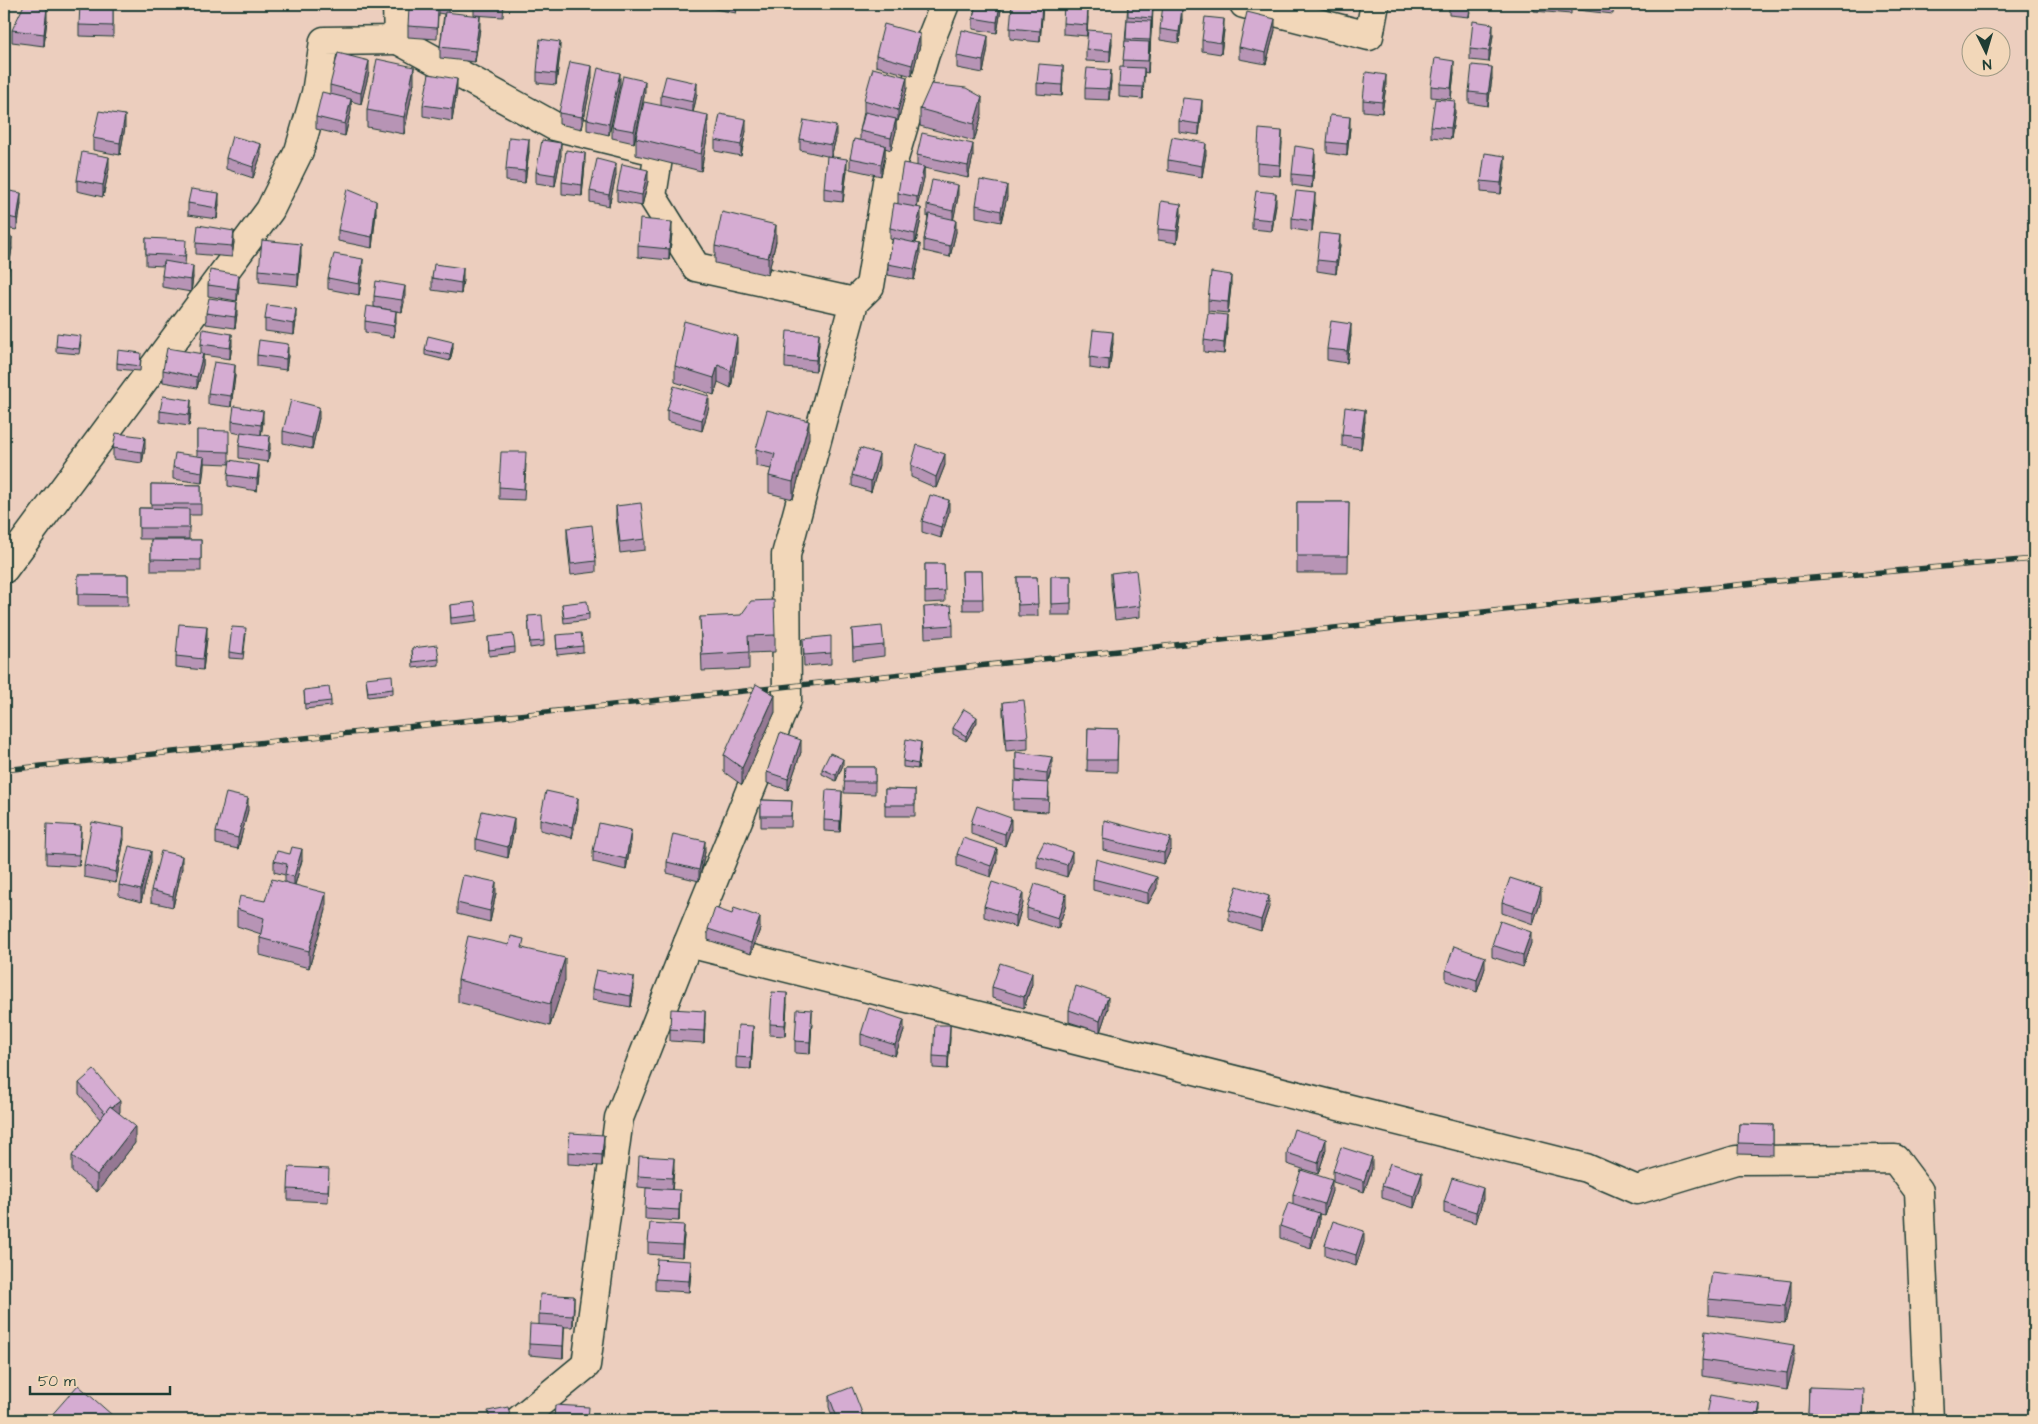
<svg xmlns="http://www.w3.org/2000/svg" width="2038" height="1424" font-family="'Architects Daughter',sans-serif">
<style>
.lines{fill:none;stroke-linecap:round;stroke-linejoin:round}
.minor-casing{stroke:#1f3d34;stroke-width:31}
.minor{stroke:#f2d7b9;stroke-width:28}
.rail-casing{stroke:#1f3d34;stroke-width:5.5}
.rail{stroke:#f2d7b9;stroke-width:4;stroke-dasharray:11;stroke-linecap:butt}
.wall{fill:#b794b5;stroke:#1f3d34}
.shaded-wall{fill:#957893;stroke:#1f3d34}
.building{fill:#d5acd2;stroke:#1f3d34}
</style>
<rect width="100%" height="100%" fill="#eccebe"/>
<filter id="ink" filterUnits="userSpaceOnUse"><feTurbulence type="fractalNoise" baseFrequency=".02" numOctaves="2"/><feDisplacementMap in="SourceGraphic" scale="10" xChannelSelector="R" yChannelSelector="G"/><feConvolveMatrix kernelMatrix="1 2 1 2 8 2 1 2 1" color-interpolation-filters="sRGB"/></filter>
<g filter="url(#ink)">
<g class="lines">
<defs>
<g id="minor">
<polyline points="397,4 398,40 554,126 659,152 652,196 696,267 854,302"/>
<polyline points="945,4 925,54 887,182 870,286 854,302 786,555 787,700 688,943 1586,1168 1637,1190 1736,1160 1895,1159 1919,1191 1929,1420"/>
<polyline points="1244,4 1369,36 1375,4"/>
<polyline points="4,569 270,210 299,151 316,93 324,41 398,40"/>
<polyline points="519,1420 586,1365 619,1118 688,943"/>
</g>
</defs>
<use href="#minor" class="minor-casing"/>
<use href="#minor" class="minor"/>
<defs>
<polyline id="rail" points="4,770 1765,582 2034,559"/>
</defs>
<use href="#rail" class="rail-casing"/>
<use href="#rail" class="rail"/>
</g>
<g class="wall">
<polygon points="113,4 113,37 79,36 79,25"/>
<polygon points="419,4 448,4 448,12 480,28 475,62 440,58 440,47 444,14 438,13 437,39 408,37 408,26 419,9"/>
<polygon points="474,4 504,4 503,17 474,15"/>
<polygon points="710,4 738,4 736,13 710,8"/>
<polygon points="976,4 1002,4 997,33 973,29 973,18"/>
<polygon points="1043,4 1040,42 1010,39 1010,28"/>
<polygon points="1128,4 1153,4 1148,73 1144,72 1143,99 1119,97 1119,86 1123,67"/>
<polygon points="1449,4 1471,4 1469,17 1449,15"/>
<polygon points="1534,4 1571,4 1571,14 1534,11"/>
<polygon points="1577,4 1614,4 1613,14 1577,10"/>
<polygon points="1088,17 1087,36 1063,34 1063,23"/>
<polygon points="47,19 44,46 12,42 12,30"/>
<polygon points="1182,19 1179,43 1160,40 1160,29"/>
<polygon points="1224,30 1221,54 1202,51 1202,40"/>
<polygon points="1275,30 1266,64 1239,59 1239,47"/>
<polygon points="1493,35 1489,62 1470,60 1470,49"/>
<polygon points="1112,43 1110,62 1086,61 1086,49"/>
<polygon points="920,45 912,76 876,66 876,55"/>
<polygon points="988,47 983,73 957,68 957,56"/>
<polygon points="560,53 556,85 537,83 537,72"/>
<polygon points="369,72 361,104 351,101 351,111 345,136 316,129 316,117 330,94 330,85"/>
<polygon points="1454,72 1451,99 1431,97 1431,86"/>
<polygon points="1063,77 1062,96 1037,94 1037,83"/>
<polygon points="592,78 582,129 559,124 559,113"/>
<polygon points="1492,78 1488,106 1469,103 1469,92"/>
<polygon points="1111,81 1109,100 1085,99 1085,88"/>
<polygon points="414,83 404,134 367,127 367,110"/>
<polygon points="620,84 609,135 587,130 587,119"/>
<polygon points="1386,86 1382,113 1363,111 1363,100"/>
<polygon points="907,88 898,121 896,121 896,131 891,150 885,148 885,157 881,176 850,169 850,158 860,140 860,131 864,112 864,100"/>
<polygon points="457,90 452,121 423,116 423,105"/>
<polygon points="645,92 634,143 612,138 612,127"/>
<polygon points="697,94 693,112 708,132 701,171 636,155 636,138 661,106 661,95"/>
<polygon points="920,109 982,114 974,141 920,126"/>
<polygon points="1202,111 1199,135 1179,132 1179,121"/>
<polygon points="1455,112 1451,139 1431,137 1431,126"/>
<polygon points="125,127 120,155 93,150 93,138"/>
<polygon points="1350,128 1347,156 1327,153 1327,142"/>
<polygon points="746,131 741,156 715,151 715,140"/>
<polygon points="836,138 831,157 800,150 800,139"/>
<polygon points="1282,142 1280,176 1257,174 1257,163"/>
<polygon points="529,151 525,183 506,181 506,169"/>
<polygon points="1206,154 1202,177 1168,171 1168,160"/>
<polygon points="261,155 253,178 226,169 226,158"/>
<polygon points="561,155 555,186 536,183 536,172"/>
<polygon points="917,155 973,156 968,178 924,168 924,178 917,207 921,219 916,243 920,255 914,280 888,275 888,264 893,240 890,239 890,228 898,203 898,193 917,166"/>
<polygon points="1315,160 1312,188 1292,185 1292,174"/>
<polygon points="585,164 582,196 562,194 562,182"/>
<polygon points="1505,167 1501,194 1481,192 1481,181"/>
<polygon points="109,169 103,197 77,191 77,180"/>
<polygon points="847,170 843,202 824,200 824,188"/>
<polygon points="616,175 609,206 590,202 590,191"/>
<polygon points="648,181 642,206 617,201 617,190"/>
<polygon points="4,190 21,204 17,230 4,228"/>
<polygon points="958,197 953,220 956,232 950,257 924,251 924,240 928,217 927,217 927,205"/>
<polygon points="1007,197 1001,222 976,217 976,205"/>
<polygon points="188,203 219,204 217,219 188,215"/>
<polygon points="1276,204 1272,231 1252,229 1252,218"/>
<polygon points="1315,205 1312,232 1292,229 1292,218"/>
<polygon points="376,212 372,248 338,241 338,230"/>
<polygon points="1181,215 1177,243 1158,240 1158,229"/>
<polygon points="672,233 669,260 638,257 638,246"/>
<polygon points="4,236 12,248 8,274 4,273"/>
<polygon points="146,238 186,251 185,264 193,277 191,292 162,287 162,276 164,266 146,265"/>
<polygon points="776,241 768,275 715,263 715,246"/>
<polygon points="234,242 232,257 196,254 196,243"/>
<polygon points="1340,246 1336,274 1317,271 1317,260"/>
<polygon points="301,255 298,286 259,282 259,270"/>
<polygon points="363,270 359,295 328,289 328,278"/>
<polygon points="432,278 463,280 461,294 432,290"/>
<polygon points="208,285 239,286 237,301 208,296"/>
<polygon points="1231,286 1228,313 1208,311 1208,300"/>
<polygon points="374,296 405,297 402,312 374,307"/>
<polygon points="206,313 237,314 235,328 206,324"/>
<polygon points="265,319 296,321 294,335 265,331"/>
<polygon points="365,321 396,322 394,337 365,332"/>
<polygon points="1227,327 1224,354 1204,352 1204,340"/>
<polygon points="1351,335 1347,363 1327,360 1327,349"/>
<polygon points="81,342 79,354 56,352 56,346"/>
<polygon points="1113,343 1109,371 1090,368 1090,357"/>
<polygon points="201,344 232,345 230,359 203,355 203,365 197,388 163,382 163,370 201,353"/>
<polygon points="819,344 816,371 785,368 785,357"/>
<polygon points="453,348 450,361 425,355 425,350"/>
<polygon points="737,352 731,388 718,382 714,395 675,382 675,366"/>
<polygon points="257,355 288,356 286,370 257,366"/>
<polygon points="141,359 140,371 117,369 117,363"/>
<polygon points="235,376 231,407 208,404 208,393"/>
<polygon points="709,407 702,431 667,421 667,410"/>
<polygon points="160,411 191,412 189,426 160,422"/>
<polygon points="319,418 312,449 283,443 283,431"/>
<polygon points="232,421 263,422 261,435 270,448 268,462 239,458 239,446 241,434 232,432"/>
<polygon points="1365,421 1361,449 1342,446 1342,435"/>
<polygon points="197,430 229,443 229,464 204,463 202,483 173,479 173,467 197,456"/>
<polygon points="809,438 793,499 769,493 769,476 771,469 756,466 756,449"/>
<polygon points="113,448 145,448 142,463 113,459"/>
<polygon points="526,464 524,500 499,499 499,487"/>
<polygon points="879,465 871,492 852,486 852,475"/>
<polygon points="911,465 945,465 936,488 911,477"/>
<polygon points="228,475 259,476 257,491 228,486"/>
<polygon points="151,484 201,485 201,515 189,515 189,539 139,539 139,508 151,508"/>
<polygon points="1297,502 1349,502 1348,573 1297,573"/>
<polygon points="616,506 645,539 645,550 620,553 616,517"/>
<polygon points="949,512 941,538 922,532 922,521"/>
<polygon points="567,528 596,561 596,572 571,575 567,539"/>
<rect x="151" y="540" width="50" height="31"/>
<polygon points="925,564 944,564 945,602 925,603"/>
<polygon points="962,571 982,571 983,610 963,610"/>
<polygon points="1111,573 1140,606 1140,617 1115,620 1111,584"/>
<rect x="78" y="575" width="50" height="31"/>
<rect x="1051" y="576" width="20" height="39"/>
<polygon points="1017,577 1037,577 1038,616 1018,616"/>
<polygon points="562,604 589,614 589,620 564,623"/>
<polygon points="450,605 477,615 477,621 451,624"/>
<polygon points="924,607 953,625 953,636 925,638"/>
<polygon points="528,616 544,641 544,646 530,648"/>
<polygon points="700,617 775,635 775,652 749,653 749,669 702,671"/>
<polygon points="852,629 884,645 884,656 853,660"/>
<polygon points="246,634 243,659 229,658 229,652"/>
<polygon points="556,635 583,646 583,652 557,655"/>
<polygon points="488,637 515,647 515,653 489,656"/>
<polygon points="207,638 203,670 176,667 176,656"/>
<polygon points="803,639 831,653 831,664 804,666"/>
<polygon points="412,648 439,659 439,665 413,668"/>
<polygon points="366,678 393,689 393,694 368,697"/>
<polygon points="304,690 331,701 331,706 305,709"/>
<polygon points="1003,702 1028,737 1028,749 1006,751 1003,713"/>
<polygon points="775,712 742,785 724,772 724,755"/>
<polygon points="977,722 966,741 953,734 953,728"/>
<polygon points="1088,728 1118,729 1117,772 1087,771"/>
<polygon points="921,747 918,769 903,767 903,761"/>
<polygon points="801,752 788,790 767,783 767,772"/>
<polygon points="1016,752 1052,768 1048,783 1049,794 1048,812 1013,810 1013,799 1029,782 1016,780"/>
<polygon points="843,765 836,781 822,774 822,769"/>
<polygon points="845,767 875,767 875,794 844,793"/>
<polygon points="885,789 915,790 915,816 885,816"/>
<polygon points="761,800 792,801 791,827 761,827"/>
<polygon points="842,802 840,832 824,831 824,820"/>
<polygon points="578,809 572,838 540,830 540,819"/>
<polygon points="248,810 238,849 216,844 216,832"/>
<polygon points="971,823 1011,829 1005,846 971,834"/>
<polygon points="514,829 508,858 476,850 476,839"/>
<polygon points="81,837 79,866 46,864 46,853"/>
<polygon points="124,839 116,883 84,877 84,865"/>
<polygon points="1103,839 1171,849 1164,864 1103,850"/>
<polygon points="631,841 626,870 593,862 593,851"/>
<polygon points="705,852 699,881 667,873 667,862"/>
<polygon points="957,854 997,860 991,877 957,866"/>
<polygon points="1037,856 1072,863 1067,877 1037,868"/>
<polygon points="302,860 295,885 326,910 309,968 260,955 260,938 261,934 237,926 237,909 265,901 285,882 285,875 274,872 274,861"/>
<polygon points="151,862 141,902 119,896 119,885"/>
<polygon points="182,868 173,907 151,902 151,890"/>
<polygon points="1093,879 1157,888 1148,904 1093,890"/>
<polygon points="496,893 490,922 457,914 457,903"/>
<polygon points="1541,900 1533,924 1502,913 1502,902"/>
<polygon points="1023,903 1016,927 984,917 984,906"/>
<polygon points="1066,905 1058,929 1027,919 1027,908"/>
<polygon points="1269,907 1261,931 1229,921 1229,910"/>
<polygon points="732,914 760,929 751,954 708,940 708,929"/>
<polygon points="1531,943 1523,967 1492,957 1492,945"/>
<polygon points="524,948 565,980 550,1026 458,1002 458,980"/>
<polygon points="1485,968 1477,992 1446,981 1446,970"/>
<polygon points="1032,984 1024,1008 992,998 992,987"/>
<polygon points="634,988 631,1007 592,1000 592,989"/>
<polygon points="787,1004 785,1036 770,1035 770,1024"/>
<polygon points="1108,1008 1100,1032 1069,1022 1069,1010"/>
<polygon points="812,1022 810,1054 795,1053 795,1041"/>
<polygon points="705,1023 704,1043 670,1041 670,1029"/>
<polygon points="904,1031 895,1056 861,1045 861,1034"/>
<polygon points="753,1037 751,1069 736,1068 736,1057"/>
<polygon points="950,1037 948,1069 933,1068 933,1056"/>
<polygon points="79,1083 120,1112 118,1113 135,1143 97,1192 72,1172 72,1156 100,1119 79,1094"/>
<polygon points="1739,1124 1773,1125 1773,1155 1738,1154"/>
<polygon points="604,1146 602,1166 568,1164 568,1152"/>
<polygon points="1326,1150 1318,1174 1287,1164 1287,1153"/>
<polygon points="1372,1169 1364,1192 1333,1182 1333,1171"/>
<polygon points="674,1170 672,1190 680,1201 679,1221 645,1219 645,1208 668,1190 638,1187 638,1176"/>
<polygon points="329,1180 328,1202 288,1200 288,1189"/>
<polygon points="1422,1184 1414,1208 1382,1198 1382,1186"/>
<polygon points="1332,1191 1324,1215 1319,1214 1319,1224 1311,1248 1280,1238 1280,1226 1293,1204 1293,1194"/>
<polygon points="1483,1199 1476,1223 1444,1213 1444,1202"/>
<polygon points="684,1236 682,1257 648,1254 648,1243"/>
<polygon points="1364,1242 1356,1266 1325,1256 1325,1245"/>
<polygon points="691,1272 689,1292 655,1290 655,1279"/>
<polygon points="1791,1298 1785,1323 1708,1315 1708,1299"/>
<polygon points="574,1307 573,1327 564,1327 563,1358 529,1355 529,1344 539,1325 539,1314"/>
<polygon points="1702,1360 1794,1362 1787,1390 1702,1376"/>
<polygon points="1809,1387 1864,1400 1863,1420 1808,1420"/>
<polygon points="829,1396 864,1420 833,1420 829,1407"/>
</g>
<g class="shaded-wall">
<polygon points="736,4 738,4 736,13"/>
<polygon points="1000,4 1002,4 997,33 997,22"/>
<polygon points="1042,4 1043,4 1040,42 1040,31"/>
<polygon points="1153,4 1153,10 1152,29 1152,18"/>
<polygon points="1470,4 1471,4 1469,17"/>
<polygon points="1088,5 1088,17 1087,36 1087,25"/>
<polygon points="47,8 47,19 44,46 44,34"/>
<polygon points="1182,8 1182,19 1179,43 1179,32"/>
<polygon points="480,16 480,28 475,62 475,51"/>
<polygon points="1224,19 1224,30 1221,54 1221,43"/>
<polygon points="1275,19 1275,30 1266,64 1266,53"/>
<polygon points="1151,21 1151,33 1150,52 1150,40"/>
<polygon points="1493,24 1493,35 1489,62 1489,51"/>
<polygon points="1112,32 1112,43 1110,62 1110,51"/>
<polygon points="920,34 920,45 912,76 912,65"/>
<polygon points="988,36 988,47 983,73 983,61"/>
<polygon points="560,42 560,53 556,85 556,74"/>
<polygon points="1149,42 1149,54 1148,73 1148,61"/>
<polygon points="369,61 369,72 361,104 361,93"/>
<polygon points="1454,61 1454,72 1451,99 1451,88"/>
<polygon points="592,66 592,78 582,129 582,117"/>
<polygon points="1063,66 1063,77 1062,96 1062,85"/>
<polygon points="414,67 414,83 404,134 404,117"/>
<polygon points="1492,67 1492,78 1488,106 1488,94"/>
<polygon points="1144,68 1144,80 1143,99 1143,87"/>
<polygon points="1111,70 1111,81 1109,100 1109,89"/>
<polygon points="620,73 620,84 609,135 609,124"/>
<polygon points="1386,75 1386,86 1382,113 1382,102"/>
<polygon points="907,77 907,88 898,121 898,110"/>
<polygon points="457,79 457,90 452,121 452,109"/>
<polygon points="645,81 645,92 634,143 634,131"/>
<polygon points="697,83 697,94 693,113 693,102"/>
<polygon points="982,97 982,114 974,141 974,124"/>
<polygon points="351,99 351,111 345,136 345,124"/>
<polygon points="1202,100 1202,111 1199,135 1199,124"/>
<polygon points="1455,101 1455,112 1451,139 1451,128"/>
<polygon points="125,115 125,127 120,155 120,143"/>
<polygon points="708,115 708,132 701,171 701,154"/>
<polygon points="1350,117 1350,128 1347,156 1347,144"/>
<polygon points="746,119 746,131 741,156 741,145"/>
<polygon points="896,119 896,131 891,150 891,138"/>
<polygon points="836,126 836,138 831,157 831,145"/>
<polygon points="1282,131 1282,142 1280,176 1280,165"/>
<polygon points="529,139 529,151 525,183 525,171"/>
<polygon points="561,143 561,155 555,186 555,175"/>
<polygon points="1206,143 1206,154 1202,177 1202,166"/>
<polygon points="261,144 261,155 253,178 253,167"/>
<polygon points="973,144 973,156 968,178 968,166"/>
<polygon points="885,145 885,157 881,176 881,164"/>
<polygon points="1315,149 1315,160 1312,188 1312,176"/>
<polygon points="585,153 585,164 582,196 582,185"/>
<polygon points="1505,156 1505,167 1501,194 1501,183"/>
<polygon points="109,157 109,169 103,197 103,185"/>
<polygon points="847,159 847,170 843,202 843,191"/>
<polygon points="616,164 616,175 609,206 609,195"/>
<polygon points="924,167 924,178 917,208 917,197"/>
<polygon points="648,170 648,181 642,206 642,195"/>
<polygon points="958,185 958,197 953,222 953,211"/>
<polygon points="1007,185 1007,197 1001,222 1001,211"/>
<polygon points="21,193 21,204 17,230 17,219"/>
<polygon points="219,193 219,204 217,219 217,208"/>
<polygon points="1276,193 1276,204 1272,231 1272,220"/>
<polygon points="1315,193 1315,205 1312,232 1312,221"/>
<polygon points="376,201 376,212 372,248 372,237"/>
<polygon points="1181,204 1181,215 1177,243 1177,231"/>
<polygon points="921,208 921,219 915,245 915,234"/>
<polygon points="956,220 956,232 950,257 950,246"/>
<polygon points="672,222 672,233 669,260 669,249"/>
<polygon points="776,225 776,241 768,275 768,258"/>
<polygon points="234,231 234,242 232,257 232,246"/>
<polygon points="1340,235 1340,246 1336,274 1336,262"/>
<polygon points="12,237 12,248 8,274 8,262"/>
<polygon points="301,244 301,255 298,286 298,274"/>
<polygon points="920,244 920,255 914,280 914,269"/>
<polygon points="363,259 363,270 359,295 359,284"/>
<polygon points="193,266 193,277 191,292 191,280"/>
<polygon points="463,268 463,280 461,294 461,283"/>
<polygon points="239,275 239,286 237,301 237,289"/>
<polygon points="1231,275 1231,286 1228,313 1228,302"/>
<polygon points="405,286 405,297 402,312 402,300"/>
<polygon points="237,302 237,314 235,328 235,317"/>
<polygon points="296,309 296,321 294,335 294,324"/>
<polygon points="396,311 396,322 394,337 394,326"/>
<polygon points="1227,315 1227,327 1224,354 1224,343"/>
<polygon points="1351,324 1351,335 1347,363 1347,351"/>
<polygon points="1113,332 1113,343 1109,371 1109,360"/>
<polygon points="819,333 819,344 816,371 816,360"/>
<polygon points="232,334 232,345 230,359 230,348"/>
<polygon points="737,336 737,352 731,388 731,371"/>
<polygon points="453,342 453,348 450,361 450,355"/>
<polygon points="288,344 288,356 286,370 286,359"/>
<polygon points="203,354 203,365 197,388 197,377"/>
<polygon points="235,365 235,376 231,407 231,396"/>
<polygon points="718,365 718,382 714,395 714,378"/>
<polygon points="709,396 709,407 702,431 702,420"/>
<polygon points="191,400 191,412 189,426 189,415"/>
<polygon points="319,407 319,418 312,449 312,438"/>
<polygon points="1365,410 1365,421 1361,449 1361,437"/>
<polygon points="263,411 263,422 261,437 261,425"/>
<polygon points="809,421 809,438 793,499 793,482"/>
<polygon points="270,436 270,448 268,462 268,451"/>
<polygon points="145,437 145,448 142,463 142,452"/>
<polygon points="879,454 879,465 871,492 871,481"/>
<polygon points="945,454 945,465 936,488 936,477"/>
<polygon points="204,457 204,469 202,483 202,472"/>
<polygon points="259,465 259,476 257,491 257,479"/>
<polygon points="949,500 949,512 941,538 941,527"/>
<polygon points="207,626 207,638 203,670 203,659"/>
<polygon points="775,695 775,712 742,785 742,768"/>
<polygon points="977,717 977,722 966,741 966,736"/>
<polygon points="801,740 801,752 788,790 788,779"/>
<polygon points="921,742 921,747 918,769 918,764"/>
<polygon points="1052,757 1052,768 1047,784 1047,773"/>
<polygon points="843,759 843,765 836,781 836,775"/>
<polygon points="842,791 842,802 840,832 840,821"/>
<polygon points="248,798 248,810 238,849 238,838"/>
<polygon points="578,798 578,809 572,838 572,827"/>
<polygon points="514,818 514,829 508,858 508,847"/>
<polygon points="1011,818 1011,829 1005,846 1005,834"/>
<polygon points="81,826 81,837 79,866 79,855"/>
<polygon points="124,828 124,839 116,883 116,872"/>
<polygon points="631,830 631,841 626,870 626,859"/>
<polygon points="1171,838 1171,849 1164,864 1164,853"/>
<polygon points="705,841 705,852 699,881 699,870"/>
<polygon points="302,849 302,860 294,888 294,877"/>
<polygon points="997,849 997,860 991,877 991,866"/>
<polygon points="151,851 151,862 141,902 141,890"/>
<polygon points="1072,852 1072,863 1067,877 1067,865"/>
<polygon points="182,856 182,868 173,907 173,896"/>
<polygon points="1157,877 1157,888 1148,904 1148,893"/>
<polygon points="496,882 496,893 490,922 490,911"/>
<polygon points="1541,888 1541,900 1533,924 1533,912"/>
<polygon points="1023,892 1023,903 1016,927 1016,916"/>
<polygon points="326,893 326,910 309,968 309,951"/>
<polygon points="1066,894 1066,905 1058,929 1058,918"/>
<polygon points="1269,896 1269,907 1261,931 1261,920"/>
<polygon points="760,917 760,929 751,954 751,943"/>
<polygon points="1531,932 1531,943 1523,967 1523,955"/>
<polygon points="1485,957 1485,968 1477,992 1477,980"/>
<polygon points="565,958 565,980 550,1026 550,1004"/>
<polygon points="1032,973 1032,984 1024,1008 1024,997"/>
<polygon points="634,977 634,988 631,1007 631,996"/>
<polygon points="787,993 787,1004 785,1036 785,1025"/>
<polygon points="1108,997 1108,1008 1100,1032 1100,1021"/>
<polygon points="812,1010 812,1022 810,1054 810,1042"/>
<polygon points="705,1011 705,1023 704,1043 704,1031"/>
<polygon points="904,1020 904,1031 895,1056 895,1045"/>
<polygon points="950,1025 950,1037 948,1069 948,1057"/>
<polygon points="753,1026 753,1037 751,1069 751,1058"/>
<polygon points="120,1101 120,1112 105,1125 105,1113"/>
<polygon points="135,1126 135,1143 97,1192 97,1175"/>
<polygon points="604,1135 604,1146 602,1166 602,1155"/>
<polygon points="1326,1139 1326,1150 1318,1174 1318,1163"/>
<polygon points="1372,1157 1372,1169 1364,1192 1364,1181"/>
<polygon points="674,1158 674,1170 672,1190 672,1178"/>
<polygon points="1422,1173 1422,1184 1414,1208 1414,1196"/>
<polygon points="1332,1180 1332,1191 1324,1215 1324,1204"/>
<polygon points="1483,1188 1483,1199 1476,1223 1476,1212"/>
<polygon points="680,1190 680,1201 679,1221 679,1210"/>
<polygon points="1319,1213 1319,1224 1311,1248 1311,1237"/>
<polygon points="684,1225 684,1236 682,1257 682,1245"/>
<polygon points="1364,1231 1364,1242 1356,1266 1356,1255"/>
<polygon points="691,1261 691,1272 689,1292 689,1281"/>
<polygon points="1791,1281 1791,1298 1785,1323 1785,1306"/>
<polygon points="574,1296 574,1307 573,1327 573,1316"/>
<polygon points="564,1326 564,1338 563,1358 563,1346"/>
<polygon points="1794,1345 1794,1362 1787,1390 1787,1373"/>
<polygon points="1760,1404 1760,1415 1759,1420 1757,1420"/>
<polygon points="112,1415 112,1420 108,1420"/>
</g>
<g class="building">
<polygon points="80,4 113,4 113,26 79,25"/>
<polygon points="474,4 503,4 503,6"/>
<polygon points="976,4 1000,4 997,22 973,18"/>
<polygon points="1012,4 1042,4 1040,31 1010,28"/>
<polygon points="1064,4 1088,5 1087,25 1063,23"/>
<polygon points="1128,4 1153,4 1152,18 1128,16"/>
<polygon points="1453,4 1470,4 1469,6"/>
<polygon points="24,5 47,8 44,34 12,30"/>
<polygon points="1163,5 1182,8 1179,32 1160,29"/>
<polygon points="409,8 438,10 437,28 408,26"/>
<polygon points="445,12 480,16 475,51 440,47"/>
<polygon points="1247,12 1275,19 1266,53 1239,47"/>
<polygon points="1205,17 1224,19 1221,43 1202,40"/>
<polygon points="1127,20 1151,21 1150,40 1126,39"/>
<polygon points="1473,21 1493,24 1489,51 1470,49"/>
<polygon points="884,24 920,34 912,65 876,55"/>
<polygon points="962,30 988,36 983,61 957,56"/>
<polygon points="1088,30 1112,32 1110,51 1086,49"/>
<polygon points="540,39 560,42 556,74 537,72"/>
<polygon points="1125,41 1149,42 1148,61 1123,60"/>
<polygon points="338,53 369,61 361,93 330,85"/>
<polygon points="1435,58 1454,61 1451,88 1431,86"/>
<polygon points="377,59 414,67 404,117 367,110"/>
<polygon points="570,62 592,66 582,117 559,113"/>
<polygon points="1039,64 1063,66 1062,85 1037,83"/>
<polygon points="1472,65 1492,67 1488,94 1469,92"/>
<polygon points="1120,67 1144,68 1143,87 1119,86"/>
<polygon points="598,68 620,73 609,124 587,119"/>
<polygon points="873,68 907,77 898,110 864,100"/>
<polygon points="1087,68 1111,70 1109,89 1085,88"/>
<polygon points="1366,72 1386,75 1382,102 1363,100"/>
<polygon points="429,74 457,79 452,109 423,105"/>
<polygon points="623,76 645,81 634,131 612,127"/>
<polygon points="666,76 697,83 693,102 661,95"/>
<polygon points="931,84 966,88 982,97 974,124 920,109"/>
<polygon points="322,92 351,99 345,124 316,117"/>
<polygon points="1183,98 1202,100 1199,124 1179,121"/>
<polygon points="1435,99 1455,101 1451,128 1431,126"/>
<polygon points="644,102 708,115 701,154 636,138"/>
<polygon points="99,111 125,115 120,143 93,138"/>
<polygon points="865,112 896,119 891,138 860,131"/>
<polygon points="720,114 746,119 741,145 715,140"/>
<polygon points="1330,115 1350,117 1347,144 1327,142"/>
<polygon points="804,120 836,126 831,145 800,139"/>
<polygon points="1259,129 1282,131 1280,165 1257,163"/>
<polygon points="922,133 973,144 968,166 917,155"/>
<polygon points="232,136 261,144 253,167 226,158"/>
<polygon points="509,137 529,139 525,171 506,169"/>
<polygon points="1172,137 1206,143 1202,166 1168,160"/>
<polygon points="854,139 885,145 881,164 850,158"/>
<polygon points="542,140 561,143 555,175 536,172"/>
<polygon points="1295,146 1315,149 1312,176 1292,174"/>
<polygon points="566,150 585,153 582,185 562,182"/>
<polygon points="82,152 109,157 103,185 77,180"/>
<polygon points="1485,153 1505,156 1501,183 1481,181"/>
<polygon points="827,156 847,159 843,191 824,188"/>
<polygon points="597,159 616,164 609,195 590,191"/>
<polygon points="903,163 924,167 917,197 898,193"/>
<polygon points="622,164 648,170 642,195 617,190"/>
<polygon points="932,180 958,185 953,211 927,205"/>
<polygon points="980,180 1007,185 1001,211 976,205"/>
<polygon points="191,189 219,193 217,208 188,203"/>
<polygon points="347,189 376,201 372,237 338,230"/>
<polygon points="4,190 21,193 17,219 4,216"/>
<polygon points="1256,191 1276,193 1272,220 1252,218"/>
<polygon points="1296,191 1315,193 1312,221 1292,218"/>
<polygon points="1161,201 1181,204 1177,231 1158,229"/>
<polygon points="894,203 921,208 915,234 890,228"/>
<polygon points="722,212 776,225 768,258 715,246"/>
<polygon points="929,214 956,220 950,246 924,240"/>
<polygon points="640,219 672,222 669,249 638,246"/>
<polygon points="198,225 234,231 232,246 196,243"/>
<polygon points="1320,233 1340,235 1336,262 1317,260"/>
<polygon points="4,236 12,237 8,262 4,262"/>
<polygon points="146,238 186,240 185,256 146,254"/>
<polygon points="893,238 920,244 914,269 888,264"/>
<polygon points="262,240 301,244 298,274 259,270"/>
<polygon points="334,254 363,259 359,284 328,278"/>
<polygon points="164,261 193,266 191,280 162,276"/>
<polygon points="434,264 463,268 461,283 432,278"/>
<polygon points="210,270 239,275 237,289 208,285"/>
<polygon points="1211,272 1231,275 1228,302 1208,300"/>
<polygon points="376,281 405,286 402,300 374,296"/>
<polygon points="209,298 237,302 235,317 206,313"/>
<polygon points="267,305 296,309 294,324 265,319"/>
<polygon points="367,306 396,311 394,326 365,321"/>
<polygon points="1208,313 1227,315 1224,343 1204,340"/>
<polygon points="684,321 737,336 731,371 718,365 714,378 675,366"/>
<polygon points="1331,321 1351,324 1347,351 1327,349"/>
<polygon points="203,329 232,334 230,348 201,344"/>
<polygon points="1093,330 1113,332 1109,360 1090,357"/>
<polygon points="787,331 819,333 816,360 785,357"/>
<polygon points="57,333 81,336 79,349 56,346"/>
<polygon points="428,336 453,342 450,355 425,350"/>
<polygon points="259,340 288,344 286,359 257,355"/>
<polygon points="167,348 203,354 197,377 163,370"/>
<polygon points="118,350 141,353 140,366 117,363"/>
<polygon points="214,362 235,365 231,396 208,393"/>
<polygon points="674,386 709,396 702,420 667,410"/>
<polygon points="163,396 191,400 189,415 160,411"/>
<polygon points="291,400 319,407 312,438 283,431"/>
<polygon points="234,406 263,411 261,425 232,421"/>
<polygon points="1345,407 1365,410 1361,437 1342,435"/>
<polygon points="767,410 809,421 793,482 769,476 775,454 756,449"/>
<polygon points="197,430 229,431 229,452 197,451"/>
<polygon points="241,432 270,436 268,451 239,446"/>
<polygon points="116,433 145,437 142,452 113,448"/>
<polygon points="917,445 945,454 936,477 911,465"/>
<polygon points="860,448 879,454 871,481 852,475"/>
<polygon points="501,452 526,452 524,489 499,487"/>
<polygon points="175,453 204,457 202,472 173,467"/>
<polygon points="230,460 259,465 257,479 228,475"/>
<polygon points="151,484 201,485 201,504 151,504"/>
<polygon points="930,495 949,500 941,527 922,521"/>
<polygon points="1297,502 1349,502 1348,556 1297,556"/>
<polygon points="641,503 645,539 620,542 616,506"/>
<polygon points="139,508 189,509 189,528 139,528"/>
<polygon points="592,525 596,561 571,564 567,528"/>
<polygon points="151,540 201,540 201,560 151,559"/>
<polygon points="925,564 944,564 945,591 925,592"/>
<polygon points="1136,570 1140,606 1115,609 1111,573"/>
<polygon points="962,571 982,571 983,599 963,599"/>
<polygon points="78,575 128,575 128,595 78,594"/>
<polygon points="1051,576 1071,576 1071,603 1051,604"/>
<polygon points="1017,577 1037,577 1038,604 1018,605"/>
<polygon points="774,600 775,635 748,636 749,652 702,655 700,617 741,615 751,601"/>
<polygon points="587,601 589,614 564,618 562,604"/>
<polygon points="475,602 477,615 451,618 450,605"/>
<polygon points="951,605 953,625 925,627 924,607"/>
<polygon points="542,615 544,641 530,642 528,616"/>
<polygon points="179,624 207,626 203,659 176,656"/>
<polygon points="882,626 884,645 853,648 852,629"/>
<polygon points="232,627 246,628 243,654 229,652"/>
<polygon points="581,633 583,646 557,649 556,635"/>
<polygon points="513,634 515,647 489,650 488,637"/>
<polygon points="831,636 831,653 804,655 803,639"/>
<polygon points="437,645 439,659 413,662 412,648"/>
<polygon points="392,675 393,689 368,692 366,678"/>
<polygon points="756,684 775,695 742,768 724,755"/>
<polygon points="329,687 331,701 305,704 304,690"/>
<polygon points="1024,700 1028,737 1006,739 1003,702"/>
<polygon points="964,709 977,717 966,736 953,728"/>
<polygon points="1088,728 1118,729 1117,760 1087,760"/>
<polygon points="780,733 801,740 788,779 767,772"/>
<polygon points="906,739 921,742 918,764 903,761"/>
<polygon points="1016,752 1052,757 1047,773 1016,769"/>
<polygon points="830,753 843,759 836,775 822,769"/>
<polygon points="845,767 875,767 875,782 844,782"/>
<polygon points="1014,781 1049,783 1048,800 1013,799"/>
<polygon points="885,789 915,790 915,805 885,805"/>
<polygon points="826,790 842,791 840,821 824,820"/>
<polygon points="546,791 578,798 572,827 540,819"/>
<polygon points="226,793 248,798 238,838 216,832"/>
<polygon points="761,800 792,801 791,816 761,816"/>
<polygon points="977,806 1011,818 1005,834 971,823"/>
<polygon points="482,811 514,818 508,847 476,839"/>
<polygon points="1104,820 1171,838 1164,853 1103,839"/>
<polygon points="92,822 124,828 116,872 84,865"/>
<polygon points="599,823 631,830 626,859 593,851"/>
<polygon points="47,824 81,826 79,855 46,853"/>
<polygon points="673,834 705,841 699,870 667,862"/>
<polygon points="963,838 997,849 991,866 957,854"/>
<polygon points="1044,842 1072,852 1067,865 1037,856"/>
<polygon points="129,846 151,851 141,890 119,885"/>
<polygon points="292,847 302,849 294,877 285,874 287,864 274,861 277,851 290,854"/>
<polygon points="161,851 182,856 173,896 151,890"/>
<polygon points="1096,859 1157,877 1148,893 1093,879"/>
<polygon points="463,875 496,882 490,911 457,903"/>
<polygon points="1510,878 1541,888 1533,912 1502,902"/>
<polygon points="272,879 326,893 309,951 260,938 264,918 237,909 240,896 265,901"/>
<polygon points="992,882 1023,892 1016,916 984,906"/>
<polygon points="1035,884 1066,894 1058,918 1027,908"/>
<polygon points="1237,886 1269,896 1261,920 1229,910"/>
<polygon points="715,908 732,914 734,908 760,917 751,943 708,929"/>
<polygon points="1500,921 1531,932 1523,955 1492,945"/>
<polygon points="468,936 509,945 511,936 524,939 522,948 565,958 550,1004 458,980"/>
<polygon points="1454,946 1485,957 1477,980 1446,970"/>
<polygon points="1000,963 1032,973 1024,997 992,987"/>
<polygon points="596,970 634,977 631,996 592,989"/>
<polygon points="1076,986 1108,997 1100,1021 1069,1010"/>
<polygon points="772,992 787,993 785,1025 770,1024"/>
<polygon points="869,1008 904,1020 895,1045 861,1034"/>
<polygon points="671,1009 705,1011 704,1031 670,1029"/>
<polygon points="797,1009 812,1010 810,1042 795,1041"/>
<polygon points="738,1025 753,1026 751,1058 736,1057"/>
<polygon points="935,1025 950,1025 948,1057 933,1056"/>
<polygon points="94,1070 120,1101 112,1107 110,1106 105,1113 79,1083"/>
<polygon points="110,1106 135,1126 97,1175 72,1156"/>
<polygon points="1739,1124 1773,1125 1773,1144 1738,1143"/>
<polygon points="1294,1129 1326,1139 1318,1163 1287,1153"/>
<polygon points="570,1133 604,1135 602,1155 568,1152"/>
<polygon points="1341,1147 1372,1157 1364,1181 1333,1171"/>
<polygon points="639,1156 674,1158 672,1178 638,1176"/>
<polygon points="1390,1163 1422,1173 1414,1196 1382,1186"/>
<polygon points="289,1167 329,1169 328,1191 288,1189"/>
<polygon points="1301,1170 1332,1180 1324,1204 1293,1194"/>
<polygon points="1452,1178 1483,1188 1476,1212 1444,1202"/>
<polygon points="646,1188 680,1190 679,1210 645,1208"/>
<polygon points="1288,1203 1319,1213 1311,1237 1280,1226"/>
<polygon points="1333,1221 1364,1231 1356,1255 1325,1245"/>
<polygon points="650,1223 684,1225 682,1245 648,1243"/>
<polygon points="657,1259 691,1261 689,1281 655,1279"/>
<polygon points="1712,1272 1791,1281 1785,1306 1708,1299"/>
<polygon points="540,1294 574,1296 573,1316 539,1314"/>
<polygon points="530,1324 564,1326 563,1346 529,1344"/>
<polygon points="1705,1331 1794,1345 1787,1373 1702,1360"/>
<polygon points="78,1385 112,1415 108,1420 51,1420 49,1418"/>
<polygon points="852,1387 864,1418 858,1420 838,1420 829,1396"/>
<polygon points="1809,1387 1864,1389 1863,1415 1808,1413"/>
<polygon points="1711,1395 1760,1404 1757,1420 1715,1420 1706,1419"/>
<polygon points="555,1405 589,1407 588,1420 554,1420"/>
<polygon points="508,1407 511,1420 490,1420 488,1411"/>
</g>
</g>
<rect width="2038" height="1424" fill="none" stroke="#f2d7b9" stroke-width="20"/>
<rect x="10" y="10" width="2018" height="1404" fill="none" stroke="#1f3d34" stroke-width="2" filter="url(#ink)"/>
<g transform="translate(1986 52) rotate(175)"><circle r="24" fill="#f2d7b9" stroke="#9e9984"/>
<path d="M0-4L9 19L0 12L-9 19Z" fill="#1f3d34"/>
<text y="-8" font-size="14" font-weight="bold" text-anchor="middle" fill="#1f3d34">N</text>
</g>
<path d="M30 1386v8h140v-8" fill="none" stroke="#1f3d34" stroke-width="2.5"/>
<text x="38" y="1386" font-size="15" fill="#1f3d34" stroke="#f2d7b9" stroke-width="4" paint-order="stroke">50 m</text>
</svg>
